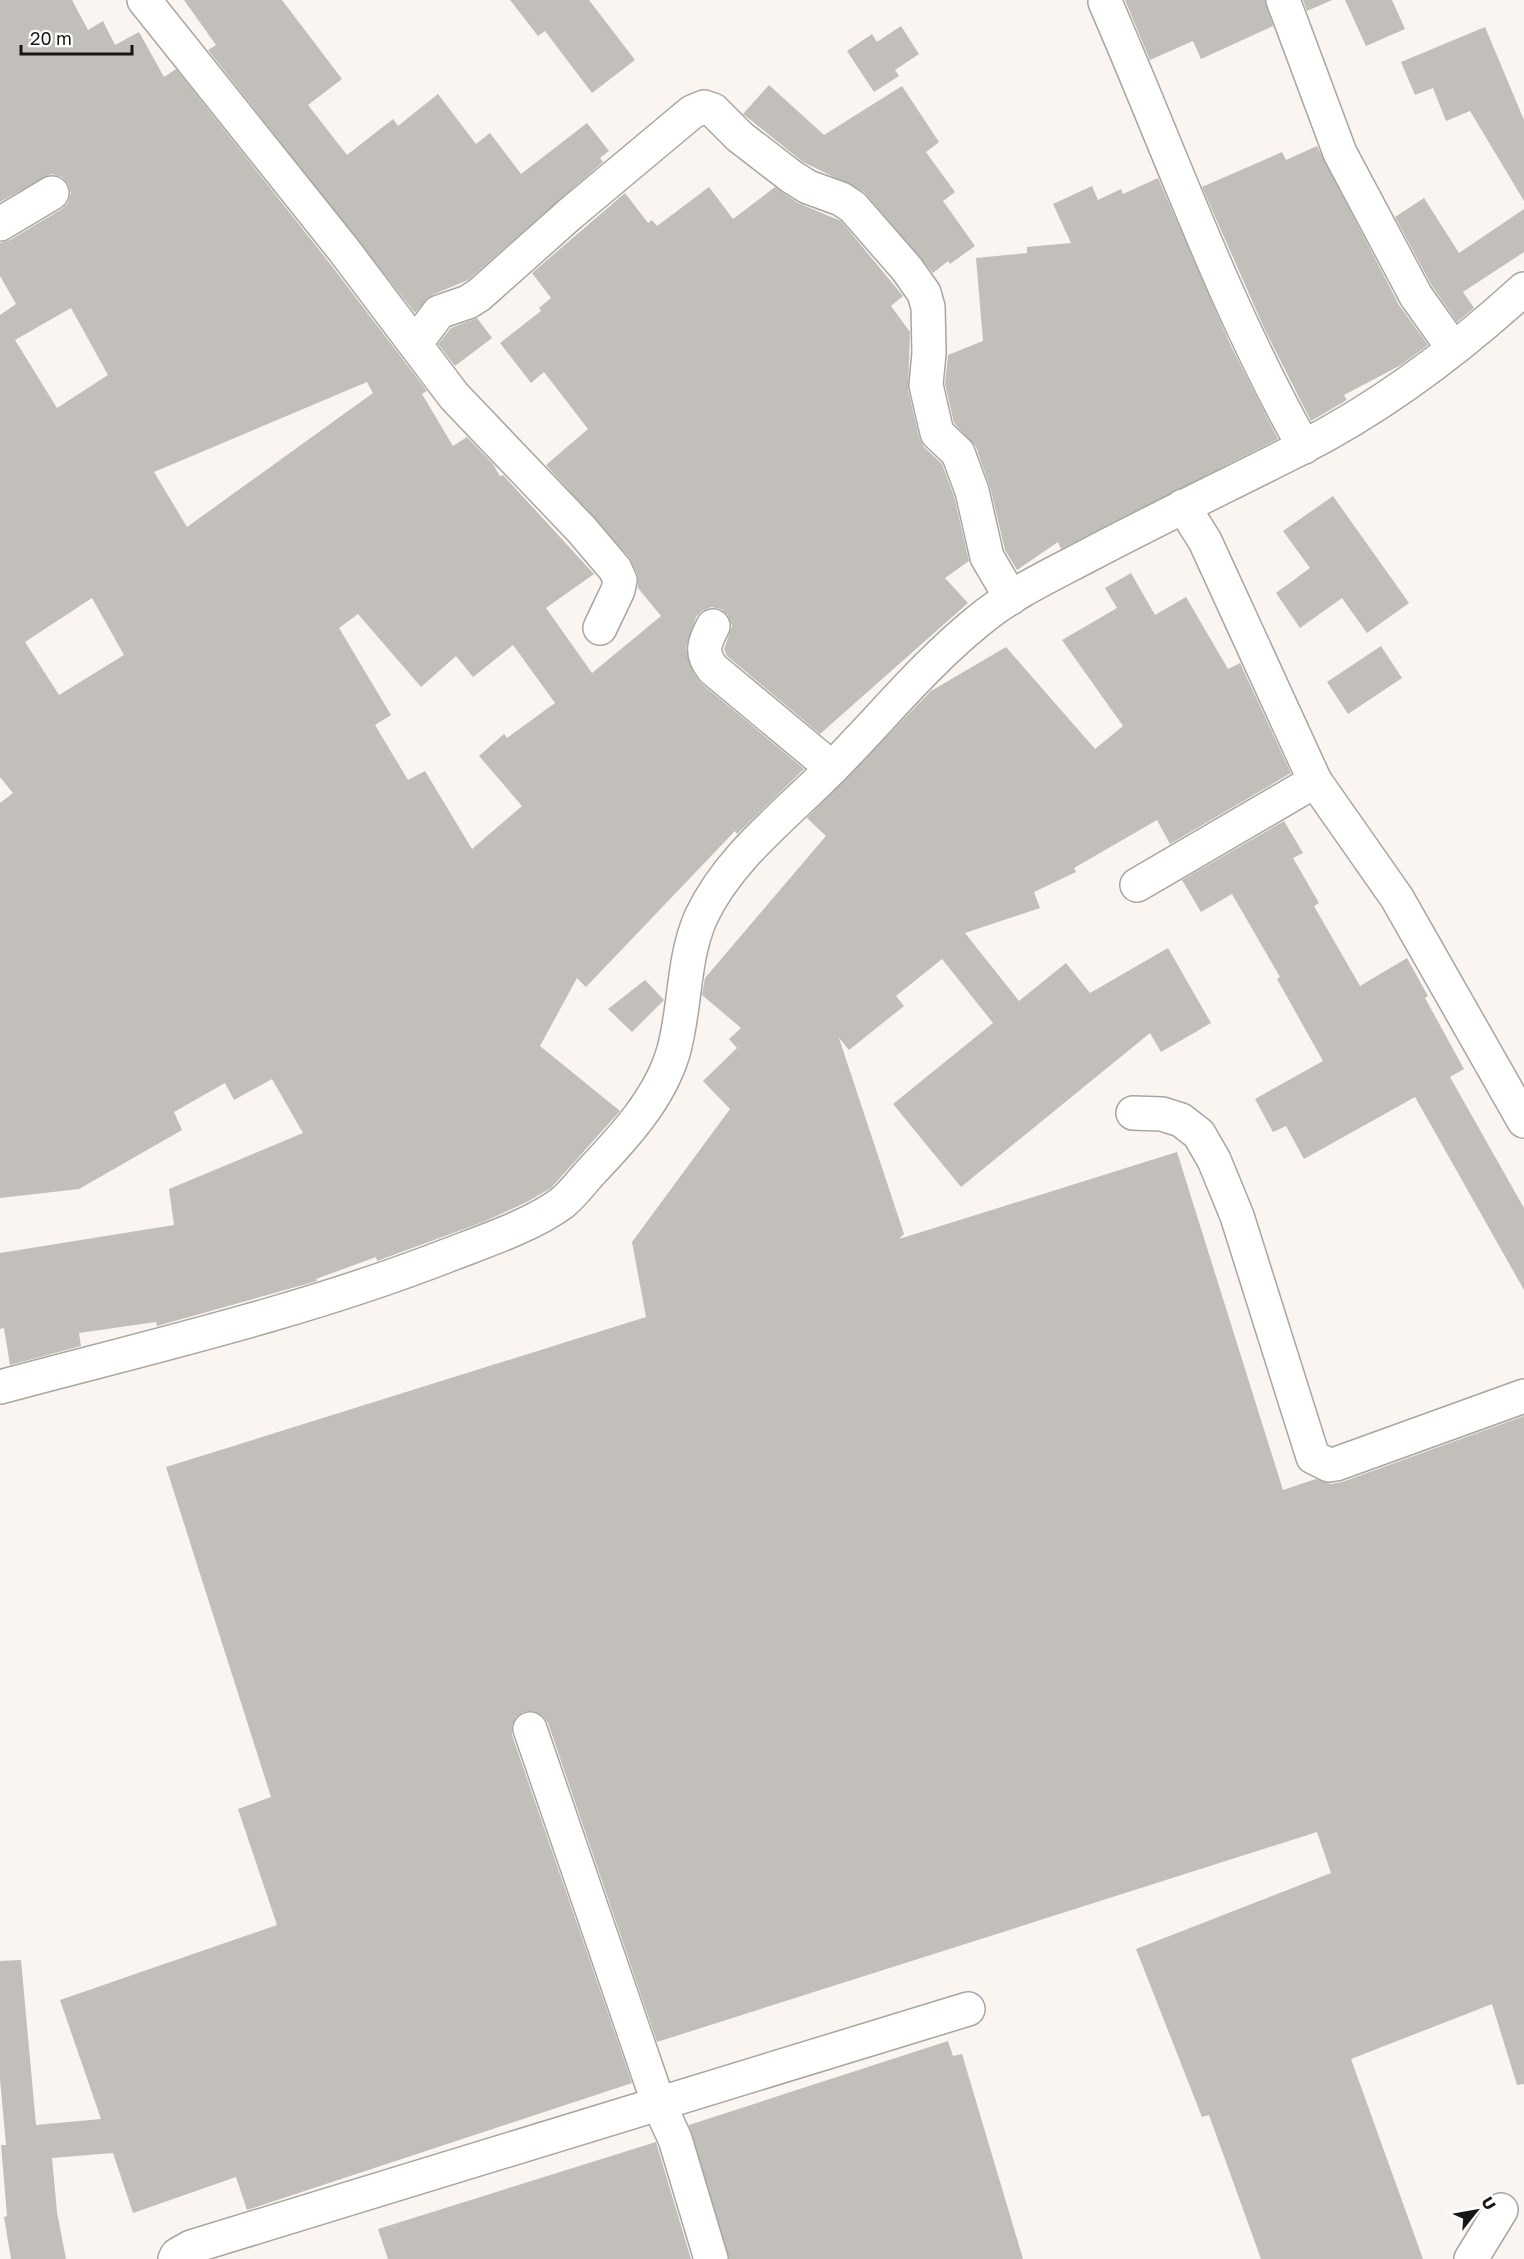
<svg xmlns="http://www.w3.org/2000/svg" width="1524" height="2259" font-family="'Golos Text',sans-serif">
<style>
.building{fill:#c2beb9;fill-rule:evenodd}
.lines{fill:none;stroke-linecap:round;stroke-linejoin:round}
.minor-casing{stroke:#a9a5a0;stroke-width:36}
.minor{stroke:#fff;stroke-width:33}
</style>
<rect width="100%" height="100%" fill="#faf5f0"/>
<g class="building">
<path d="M0 0H72L88 30 103 21 115 45 139 32 164 77 176 69 328 261 427 391 422 394 453 446 467 437 493 464 500 476 503 475 594 574 546 608 592 673 661 616 638 588 637 573 629 557 546 465 588 429 544 372 531 383 500 343 541 311 539 308 551 298 532 273 625 193 648 223 652 220 657 226 709 187 733 219 775 187 798 203 841 221 903 296 891 306 910 332 908 389 919 437 924 447 942 464 954 496 969 561 945 578 968 603 820 734 727 656 724 649 732 626 728 615 721 609 711 607 702 611 696 617 686 648 694 674 701 683 804 769 737 834 735 831 586 987 577 978 540 1046 620 1111 551 1188 527 1202 483 1222 377 1261 376 1257 316 1279 317 1281 157 1326 156 1322 79 1333 81 1346 10 1365 4 1328 0 1329V1253L174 1225 169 1189 303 1133 272 1079 234 1100 225 1083 174 1112 182 1130 79 1189 0 1198V803L13 793 0 777V315L16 304 0 276V243L10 240 62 209 68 203 71 193 68 184 62 177 51 174 0 202ZM71 308 108 375 57 408 15 340ZM367 382 373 393 187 527 154 472ZM92 598 124 655 59 695 25 642ZM358 614 421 687 456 656 473 677 513 645 555 703 507 738 504 734 479 756 522 806 472 849 425 771 408 780 375 725 391 715 339 628Z"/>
<polygon points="184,0 282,0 342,79 308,105 347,155 393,119 398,126 438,94 476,144 490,133 521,174 587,123 609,151 600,158 603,162 468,280 432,295 415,313 208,50 216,45"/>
<polygon points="510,0 589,0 635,60 592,93 545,31 538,36"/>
<polygon points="1125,0 1265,0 1273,26 1201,59 1193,41 1150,60"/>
<polygon points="1303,0 1332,0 1307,11"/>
<polygon points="1345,0 1392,0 1405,29 1366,46"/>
<polygon points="901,26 919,54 895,70 899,76 874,92 847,51 872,34 877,42"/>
<polygon points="1485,27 1524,120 1524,201 1470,111 1446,121 1433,88 1415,95 1401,62"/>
<polygon points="769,85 824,135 902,86 939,142 926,152 955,192 943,201 975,246 950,264 948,261 933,273 864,192 803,162 743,114"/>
<polygon points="1317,146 1399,305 1428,345 1401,365 1344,395 1347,400 1311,421 1265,330 1202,187 1282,152 1286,160"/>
<polygon points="1158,178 1231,346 1278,439 1061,549 1058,542 1017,570 1005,550 990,487 976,447 954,423 945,384 948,355 983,341 976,258 1027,253 1027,247 1071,243 1053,204 1092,186 1098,200 1121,189 1123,194"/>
<polygon points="1424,198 1459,253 1524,209 1524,252 1463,292 1474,308 1457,322 1432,286 1395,217"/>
<polygon points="477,318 492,338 455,366 438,344 451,328"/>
<polygon points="1333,496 1409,603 1367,633 1342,598 1300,628 1276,593 1310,568 1283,531"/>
<polygon points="1131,573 1155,615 1186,597 1228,669 1240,663 1291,773 1170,844 1157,820 1074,868 1076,872 1034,892 1040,908 965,933 1019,1001 1066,963 1090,993 1168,948 1211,1023 1161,1052 1150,1033 961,1187 893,1104 993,1023 942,959 896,996 904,1006 849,1050 839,1038 904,1234 899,1239 1177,1152 1283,1490 1316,1479 1331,1484 1342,1482 1524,1416 1524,2084 1517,2085 1492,2004 1351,2059 1423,2259 1261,2259 1209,2115 1202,2117 1136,1949 1331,1873 1317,1832 657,2042 548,1723 542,1715 533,1711 523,1712 516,1717 512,1726 512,1735 632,2083 247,2210 236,2177 133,2213 113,2153 52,2158 57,2212 66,2259 11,2259 4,2217 7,2216 1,2145 6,2145 0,2079 0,1961 21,1960 36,2125 101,2119 60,2000 277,1925 238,1809 271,1797 166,1467 646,1317 632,1242 730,1109 703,1081 737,1048 729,1039 741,1028 702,995 705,978 826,836 807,818 931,691 1006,647 1095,749 1123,726 1062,640 1117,608 1105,588"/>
<polygon points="1381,646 1402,678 1348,714 1327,682"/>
<polygon points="1284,821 1303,853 1293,858 1319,903 1314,906 1360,986 1407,958 1428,996 1425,998 1464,1069 1450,1077 1524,1208 1524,1290 1415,1097 1304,1159 1286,1126 1273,1132 1255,1099 1323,1061 1277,979 1280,977 1232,894 1201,912 1182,880"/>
<polygon points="645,980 664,1000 632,1032 608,1009"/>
<polygon points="948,2041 953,2056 962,2054 1023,2259 729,2259 689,2125"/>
<polygon points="656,2142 691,2259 388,2259 378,2229"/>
</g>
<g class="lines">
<defs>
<g id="minor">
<polyline points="144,0 343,249 454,396 581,529 615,569 620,580 618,590 600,628"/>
<polyline points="1283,0 1340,153 1416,296 1453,348"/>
<path d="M1105 2C1170 151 1224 305 1304 447"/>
<polyline points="0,224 52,193"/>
<polyline points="415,344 439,312 468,302 479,295 570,214 692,112 704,107 713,110 740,137 792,177 808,187 841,199 853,207 907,269 924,293 928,307 929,353 926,385 937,433 958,453 972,491 987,557 1011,598"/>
<polyline points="1183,506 1205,541 1315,781 1397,898 1524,1121"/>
<path d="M713 626C704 643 700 653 713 669L832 768"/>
<polyline points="1137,885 1315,781"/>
<polyline points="1133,1113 1162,1114 1181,1120 1199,1134 1214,1160 1237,1216 1313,1457 1329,1465 1336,1464 1524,1396"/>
<path d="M0 1387C149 1347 302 1312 446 1256 482 1242 531 1226 562 1203 572 1195 581 1183 589 1174 622 1139 659 1100 673 1053 686 1009 682 960 701 917 729 857 786 815 831 769 880 720 923 666 977 622 1010 594 1049 576 1087 556 1157 519 1228 485 1299 449 1380 408 1457 350 1524 289"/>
<polyline points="530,1729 658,2102 675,2139 711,2259"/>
<polyline points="175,2259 177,2255 191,2247 968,2009"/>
<polyline points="1471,2259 1501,2210"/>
</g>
</defs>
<use href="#minor" class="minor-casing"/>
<use href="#minor" class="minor"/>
</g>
<g transform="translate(1476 2211) rotate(59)" stroke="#ffffff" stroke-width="4.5" paint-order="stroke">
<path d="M0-4.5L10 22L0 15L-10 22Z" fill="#171614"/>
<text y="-9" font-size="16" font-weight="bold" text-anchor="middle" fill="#171614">U</text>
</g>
<path d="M21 45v9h111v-9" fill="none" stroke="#171614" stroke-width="3"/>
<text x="30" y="45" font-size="18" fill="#171614" stroke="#ffffff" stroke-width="4.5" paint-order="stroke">20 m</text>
</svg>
